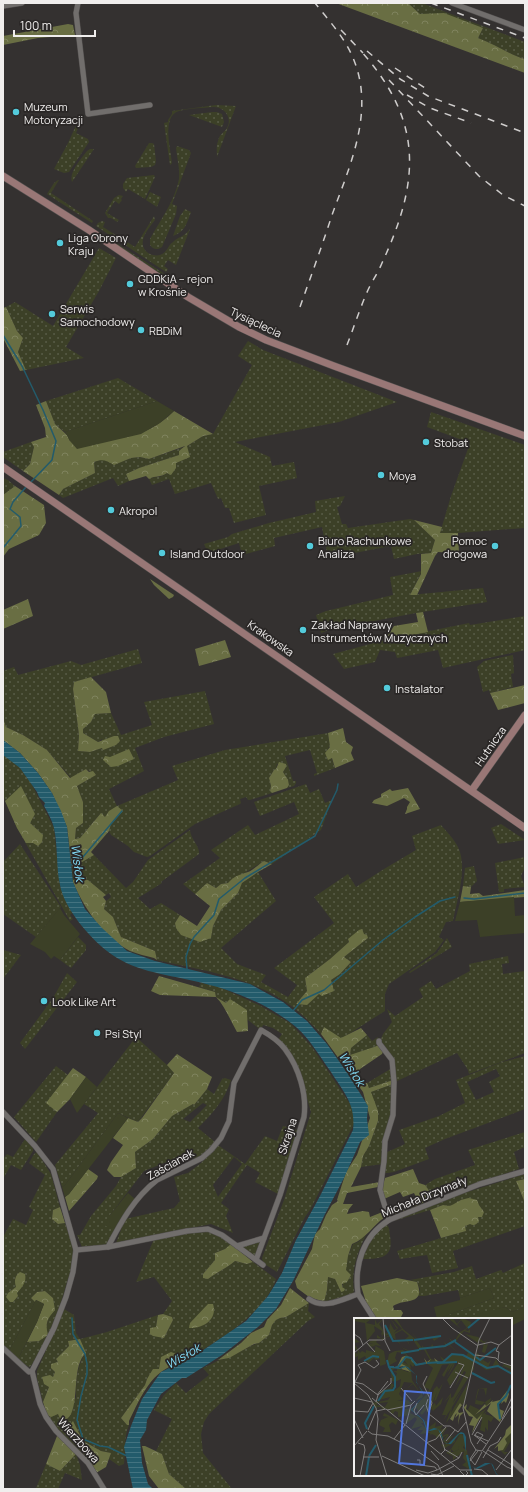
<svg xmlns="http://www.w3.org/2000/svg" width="528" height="1492" font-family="Manrope,sans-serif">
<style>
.grass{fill:url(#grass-dots);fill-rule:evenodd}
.forest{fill:url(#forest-crowns)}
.garden{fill:#3c4027}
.water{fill:url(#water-rules)}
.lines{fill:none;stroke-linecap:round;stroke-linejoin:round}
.stream{stroke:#235b6b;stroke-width:1.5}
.street-casing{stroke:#53504f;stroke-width:6}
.secondary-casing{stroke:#53504f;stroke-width:8}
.street{stroke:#716e6c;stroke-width:5}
.secondary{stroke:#997776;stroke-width:7}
.rail{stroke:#cfcdcc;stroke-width:1.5;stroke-dasharray:7 7;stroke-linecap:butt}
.poi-dot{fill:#53cbdb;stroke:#2a2726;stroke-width:1.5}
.labels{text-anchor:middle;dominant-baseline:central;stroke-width:3.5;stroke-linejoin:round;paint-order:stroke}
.poi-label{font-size:11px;fill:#f0eeed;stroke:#2a2726;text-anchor:start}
.street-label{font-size:11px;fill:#f0eeed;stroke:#2a2726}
.water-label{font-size:12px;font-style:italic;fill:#82dbf6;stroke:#2a2726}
.inset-river{fill:none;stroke:#235b6b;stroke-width:2}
.inset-road{fill:none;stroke:#7f7d7c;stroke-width:1}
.view{fill:#5276dd;fill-opacity:0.15;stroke:#5276dd;stroke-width:2}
.inset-edge{fill:none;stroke:#f0eeed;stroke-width:2}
</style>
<defs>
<pattern id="grass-dots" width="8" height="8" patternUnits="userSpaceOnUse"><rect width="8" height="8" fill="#3c4027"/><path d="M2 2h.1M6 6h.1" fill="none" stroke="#585c47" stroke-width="1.8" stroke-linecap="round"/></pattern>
<pattern id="forest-crowns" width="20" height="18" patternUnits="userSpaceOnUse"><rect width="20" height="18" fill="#696e43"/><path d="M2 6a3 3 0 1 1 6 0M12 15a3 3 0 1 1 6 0" fill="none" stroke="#7f835e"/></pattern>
<pattern id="water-rules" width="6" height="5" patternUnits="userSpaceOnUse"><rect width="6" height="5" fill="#235b6b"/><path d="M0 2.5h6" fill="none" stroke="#437380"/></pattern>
</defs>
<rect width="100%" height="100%" fill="#343130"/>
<g class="grass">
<path d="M408 3H422L525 42V59C508 54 494 44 478 38L483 28 420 14Z"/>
<path d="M216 105 236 106 217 157C217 152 216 146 218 141 220 133 224 133 227 128 233 118 224 107 214 107 203 108 190 108 179 111 161 116 171 150 172 163L170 165 164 123 168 122V120L172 114V111Z"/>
<polygon points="212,112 217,112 222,114 224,122 222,127 189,115"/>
<polygon points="79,119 82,119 76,133 88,139 89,142 69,172 64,173 54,169 68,143"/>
<polygon points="149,143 152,143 154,144 156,161 155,165 151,167 136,168 135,166"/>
<path d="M177 146 189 150 191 153 172 204 177 206 176 214 162 247C158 250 153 250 150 245V239C160 220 175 201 179 179 180 169 177 157 176 148Z"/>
<path d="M90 149H94L72 182C69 172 81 159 87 151Z"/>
<polygon points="154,175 155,177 145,199 128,189 126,192 123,188 123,184 127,178"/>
<polygon points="58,180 59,180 51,193 93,221 92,223 47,194 54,183"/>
<polygon points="150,192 161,197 157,207 146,200"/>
<polygon points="119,195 123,196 121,199 122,200 119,204 115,201 107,213 119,220 117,222 111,218 108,218 105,213 114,198 118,200 114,198"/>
<path d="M185 209 191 212C187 223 185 232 173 236L180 216Z"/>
<path d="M154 216 155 220C149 228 135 243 148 253 151 255 156 256 160 255 168 252 167 246 173 242 179 236 183 238 190 229L176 265 168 260 164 266 168 269 166 272 119 241 121 238 135 247Z"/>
<polygon points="102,221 105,222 103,227 119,237 117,240 96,226 98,223"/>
<polygon points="96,230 171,278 166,278 97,232"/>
<polygon points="99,248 116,258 99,291 66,347 84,358 26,370 18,352 23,338 17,331 6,307 15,302 53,326"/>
<path d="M248 341 263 350 397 402 339 422 235 442 270 457 272 466 294 462 297 478 259 486 266 515 234 523 229 508H225L221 498 218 499 211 483 175 494 169 479 152 485 149 479C154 476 158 478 162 476 170 473 176 463 179 455L139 468 126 474 129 481 118 486 113 478 63 498 59 495 63 489 95 473 94 462 102 459 115 464 131 458 140 457 149 459 187 446 203 436 213 434 252 365 238 356Z"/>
<polygon points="118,378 157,401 65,432 55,424 46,401"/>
<polygon points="431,412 525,445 525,528 458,533 440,533 451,496 470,443 427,427"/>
<polygon points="31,442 34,447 30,464 23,471 3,457 3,452"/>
<polygon points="3,478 8,480 15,486 3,495"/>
<polygon points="345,496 340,506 337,507 342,524 346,524 348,528 410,519 414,520 435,540 431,553 417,554 394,559 391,546 328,558 322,527 274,538 275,546 242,555 239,543 208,553 204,544 228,537 232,534 269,523 316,512 315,501"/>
<polygon points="422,571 410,595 483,588 487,602 416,613 332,629 321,633 316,615 326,611 393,595 390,577"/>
<polygon points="525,616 525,650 443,668 438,650 397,658 395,652 380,650 375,662 344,669 333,654 385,640 469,623 470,625"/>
<polygon points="138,649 142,663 74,682 73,689 79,735 78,751 90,752 102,748 102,739 98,742 83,733 83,729 91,722 95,714 111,713 121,735 152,725 144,702 205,691 214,724 164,737 135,748 144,771 109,789 117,806 178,780 172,766 225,750 328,733 330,747 328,748 335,768 314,776 314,774 317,773 310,750 285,756 293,781 296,781 296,783 294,786 287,788 289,785 288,781 283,772 286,767 277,764 276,769 274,770 269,778 271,786 270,791 272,793 250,800 248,800 246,797 240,799 241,803 240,804 195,824 150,856 147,857 134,852 128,846 111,835 109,831 111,824 122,811 105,817 100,814 80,838 75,839 76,828 83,823 83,802 77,786 96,775 86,769 71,778 47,750 23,735 6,727 3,718 3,671 14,667 18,675 71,661 81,665"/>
<polygon points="513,655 514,673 511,674 513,687 490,693 489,690 483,692 477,667 484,661"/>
<polygon points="3,755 14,760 31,783 54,828 60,886 72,913 70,915 73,919 70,921 17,828 3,796"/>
<polygon points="306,784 310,793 319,789 325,803 332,800 321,830 272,864 264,861 228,883 221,884 216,888 207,883 195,894 183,884 220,858 211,850 248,825 255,835 299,814 294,802 260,816 254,802"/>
<polygon points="501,824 525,840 498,844 491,828"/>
<path d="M441 825C447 832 454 839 458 847 468 867 457 900 453 921L446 922 439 937 444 940 435 952 389 984 385 994V1011C370 1020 356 1030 341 1039L324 1027 321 1034C311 1023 301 1013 290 1005 253 977 200 970 157 960L155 951 121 937 113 917 104 909 106 901 111 897 109 893 106 895 88 880H73L72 868 94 855 126 888 133 882 148 860 190 830C191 840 200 846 199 854L161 882 162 883 138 898 150 909 161 903 180 915 175 923 211 938 213 926 221 910 238 893 242 883 258 872 276 901 221 948 237 964 266 975 261 982 288 997 297 985 274 968 334 923 314 897 348 874 356 887 384 869 416 850 412 836ZM368 938 344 957 351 962 340 974 296 1004 307 991 305 978 330 959 349 942 348 940Z"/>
<polygon points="20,844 61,907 36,937 3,914 3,862"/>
<polygon points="525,857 525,867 521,876 525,887 504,889 504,892 499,892 495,863"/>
<polygon points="474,866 477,881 471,887 463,886 465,868"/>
<polygon points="78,937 86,945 86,950 71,968 60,960"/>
<polygon points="447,938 452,947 410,973 409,972 437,953"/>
<polygon points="3,950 21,955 3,979"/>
<polygon points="508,956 509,963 502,964 503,974 525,971 525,1053 469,1074 468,1070 457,1053 395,1082 394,1067 380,1041 383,1034 392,1022 387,1009 395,1016 423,997 419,989 431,981 436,989 470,971 469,964"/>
<polygon points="67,973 77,982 25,1049 20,1043 53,998"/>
<polygon points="201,983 217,986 259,1005 290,1023 312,1047 354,1110 355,1122 310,1210 305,1217 277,1272 263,1263 262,1258 284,1200 311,1112 299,1072 278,1040 282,1034 273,1028 263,1025 261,1030 223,1001 216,997 215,992 199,987"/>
<polygon points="367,1035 372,1041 378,1037 379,1045 374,1047 350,1056 351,1048"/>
<polygon points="136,1037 167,1065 174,1073 138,1122 118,1113 65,1185 62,1187 55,1165 98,1113 84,1104"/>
<path d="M525 1056V1109L445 1139 425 1148 429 1159 394 1172 388 1173H385V1153L405 1144 399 1130 439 1116 465 1103 456 1080 502 1062ZM496 1069 500 1076 489 1082 494 1092 476 1100 467 1082Z"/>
<polygon points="56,1066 68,1075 47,1103 57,1112 36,1142 14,1117"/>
<polygon points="392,1068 393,1080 369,1088 367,1083"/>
<path d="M225 1078 231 1080C225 1100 212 1114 198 1128L215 1142 211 1149 195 1159 192 1154 179 1157 144 1171 110 1215 116 1228 106 1245 82 1247 77 1235H80L91 1216 116 1186 121 1177 136 1168 135 1152 153 1139 172 1116 193 1104 194 1105 207 1089 214 1094 222 1079ZM203 1103 207 1105 190 1122 183 1119Z"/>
<polygon points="393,1084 392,1113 383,1164 361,1167 363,1156 369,1146 378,1121 371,1092"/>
<path d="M283 1126 298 1130 278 1194 255 1182 260 1173 247 1165 221 1203 229 1209 226 1216 233 1233 211 1224 116 1243 125 1219 174 1208 180 1201 174 1177 188 1173 201 1163 218 1145 245 1164 265 1136 277 1141ZM234 1157 242 1164 218 1197 213 1185Z"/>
<polygon points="525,1132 525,1147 514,1152 519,1169 434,1197 425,1185 435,1179 475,1165 468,1150"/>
<polygon points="25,1139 33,1148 33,1151 21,1170 11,1165 3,1179 3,1159 7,1154 13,1157"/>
<path d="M37 1152 51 1174 60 1207 53 1210 52 1219 58 1224 65 1223C69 1234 74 1246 73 1258 73 1266 70 1274 67 1282 59 1312 47 1339 31 1366L29 1367 19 1360V1357L27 1342 39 1341 46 1328 53 1298 45 1291 37 1292 31 1298 35 1302 9 1351 3 1346V1237L13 1219 26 1225 33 1210 29 1207 45 1175 29 1163 34 1154Z"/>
<path d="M525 1174V1179L516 1181 525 1203V1226L453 1251 458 1268 432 1273 427 1255 400 1259 397 1251 465 1231V1226L484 1212 479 1205 460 1200C454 1206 450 1207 443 1205L430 1210 394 1221 397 1219 464 1193Z"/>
<path d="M386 1224C390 1227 389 1231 390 1236 394 1258 381 1259 362 1259L373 1237Z"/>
<path d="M212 1231 231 1244 225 1249 215 1253V1260L203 1274 208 1279C217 1272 226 1269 235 1261L247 1264 253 1262 276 1279C266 1309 230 1333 204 1349 196 1354 186 1357 180 1363L179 1355 147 1379 145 1385 121 1418 127 1425H129C123 1440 126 1449 124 1464L119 1466 109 1459 111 1453 101 1451 83 1441 73 1422 68 1433 76 1444 85 1447 86 1453 84 1455 53 1424 47 1415 76 1398C76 1383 76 1367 85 1354L80 1339 68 1341 69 1346 56 1359 58 1362 53 1370 55 1372 43 1402 37 1378V1371L64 1309 74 1315 76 1333 80 1339 107 1332 158 1315 156 1327 164 1338 173 1320 172 1317 163 1314 172 1301 154 1277 136 1282 154 1239 193 1232Z"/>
<path d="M366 1235C357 1253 351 1271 354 1291L353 1294 324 1302 327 1290 328 1277 335 1279 341 1292 348 1256 353 1244 358 1242Z"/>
<polygon points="259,1241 261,1243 256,1255 255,1256 243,1247"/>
<polygon points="525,1263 525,1307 512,1312 505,1307 465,1319 437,1319 494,1298 490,1288 460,1298 458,1290 424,1296 418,1296 420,1289 417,1282 410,1280 454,1272 472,1266 476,1279 501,1270 503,1273"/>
<path d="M309 1303 308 1311 315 1317 308 1321 209 1414 204 1422 201 1434 203 1453 232 1489H186L169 1474 162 1454 156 1451 172 1419 154 1410 164 1395 176 1383 186 1393 209 1375 203 1368C208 1366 213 1363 217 1361 220 1359 224 1360 227 1358 234 1355 253 1344 259 1343L269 1335 272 1325 276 1320 280 1318 286 1317Z"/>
<polygon points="76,1454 80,1465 82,1480 65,1473 58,1489 32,1489 36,1488 46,1464 60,1471"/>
</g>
<g class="forest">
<path d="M336 3H408L420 14 444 13 483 28 478 38C495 44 508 54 525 59V73Z"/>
<polygon points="68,24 73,25 75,35 38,38 3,45 3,36"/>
<polygon points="6,307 17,331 23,338 18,352 26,370 20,371 3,338 3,308"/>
<path d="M46 401 55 424 67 435 70 441C109 440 145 441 174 411L213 434 203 436 187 446 190 457 176 463V468L171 475 167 473C160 478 156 475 149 479L146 476 129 481 126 474 139 468 179 455V451L185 446 149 459 140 457 131 458 114 465C106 460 102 459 94 462L95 473 63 489 59 495 23 471 30 464 34 447 31 442 46 437 45 428 36 405Z"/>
<polygon points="15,486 44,505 46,523 39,535 9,549 3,557 3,495"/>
<polygon points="414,520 442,527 440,533 458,533 459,553 438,552 435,556 417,595 410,595 421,574 421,554 431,553 435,540"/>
<polygon points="150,579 174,595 173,597 169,599 154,585"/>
<polygon points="28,599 33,616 3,629 3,610"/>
<polygon points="423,612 428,632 385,640 394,626 418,622 416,613"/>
<polygon points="225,640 231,657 199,666 195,649"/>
<polygon points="91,677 106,692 111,713 95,714 91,722 83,729 83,733 98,742 114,736 118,736 120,741 116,745 103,750 102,748 90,752 78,751 79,735 73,689 74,682"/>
<polygon points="525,685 525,703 498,710 490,693"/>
<polygon points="3,718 6,727 23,735 47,750 70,778 86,769 89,772 93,771 96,775 77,786 83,802 83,823 76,828 75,839 80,838 101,813 105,817 109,811 117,806 123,811 111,824 109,831 91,852 94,855 72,868 67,827 52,793 38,773 20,753 3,740"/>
<polygon points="343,728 346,742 353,747 351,753 354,760 335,768 332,758 328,760 325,753 330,747 328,733"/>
<polygon points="129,749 134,759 118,766 111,767 103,760 105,756 110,757"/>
<polygon points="279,762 286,764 286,767 283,772 288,780 289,785 287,788 272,793 270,791 271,786 269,778 274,770 276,769"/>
<polygon points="21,786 35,814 30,823 43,835 42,842 38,846 33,843 26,843 17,828 5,801"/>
<polygon points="408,788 420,809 405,814 407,809 407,807 410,802 404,798 387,806 372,803 374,800 381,797 381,794 390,789 392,791"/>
<path d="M264 861 272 864 258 872 242 883 238 893 221 910 213 926 211 938 200 942 181 935 176 928 175 923 180 915 197 926 210 906 195 894 207 883 216 888 221 884 228 883C234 876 239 875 248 872 253 870 259 864 264 861Z"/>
<path d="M78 879 88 880 106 895 103 897 106 901 104 909 113 917 121 937 155 951 157 960 154 958C147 956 137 954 130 951 104 938 84 908 73 882V880Z"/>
<polygon points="463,886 471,887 470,894 479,893 483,896 525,890 525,897 460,902"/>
<polygon points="362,929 364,934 367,935 368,938 344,957 351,962 340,974 331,980 334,991 322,996 319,994 307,1005 296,1004 307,991 305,978 330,959 349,942 348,939 359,930"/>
<path d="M159 976 215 992 216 997 226 1003 230 999 247 1010C247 1018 248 1024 248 1031L237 1032C230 1020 225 1006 216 997L160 995 151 991Z"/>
<path d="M324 1027 341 1038 361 1028 367 1035 351 1048 350 1055 374 1047 379 1045 383 1052 382 1054 360 1069 358 1072 362 1085 367 1083 369 1088 393 1080V1084L371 1092 378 1111V1121L369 1146 363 1156 361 1167 351 1187 380 1182 378 1187 347 1193 343 1204H353L349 1209 347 1214 363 1211 369 1212 370 1217 385 1211V1217C373 1225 366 1239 352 1244L348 1256 346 1270 351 1275 347 1282 342 1284V1287L345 1289 344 1291 341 1292 335 1279 328 1277 327 1290 324 1302 309 1297 297 1288 295 1281 312 1249 315 1234 320 1229 326 1215 332 1205 338 1201 337 1200 346 1172 357 1155 370 1118 363 1092 321 1034Z"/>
<polygon points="177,1054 212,1077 207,1089 194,1105 193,1104 172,1116 153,1139 135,1152 136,1168 121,1177 114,1177 107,1170 111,1162 123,1145 113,1138 128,1118 138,1122 142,1118 174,1073 167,1065"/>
<polygon points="73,1068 86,1077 70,1099 57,1112 46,1103"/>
<polygon points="88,1169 98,1176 97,1179 69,1211 65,1197 69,1194"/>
<path d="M413 1169 419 1183 425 1185 434 1197 419 1205 392 1215 388 1210C398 1206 408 1206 418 1201L414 1193 403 1197 400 1192 384 1199 382 1188 385 1178Z"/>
<polygon points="525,1179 525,1203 516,1181"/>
<path d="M469 1198 477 1200 479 1205 484 1212 482 1217H478L479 1221C476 1225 474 1226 470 1224L465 1226 466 1231 441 1238 430 1210 443 1205C451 1207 452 1205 459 1201 462 1199 466 1199 469 1198Z"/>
<polygon points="60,1207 65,1223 58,1224 52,1219 53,1210"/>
<path d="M231 1244 253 1262 247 1264 235 1261C226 1269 217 1272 208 1279L203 1278V1274L215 1260V1253L225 1249Z"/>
<path d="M20 1272 25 1274C27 1282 22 1287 17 1293L18 1296 13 1302H10L6 1297 8 1293 16 1287C14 1280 15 1276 20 1272Z"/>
<path d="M397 1278 417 1282C426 1306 405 1298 393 1306L394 1310H401L403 1313 400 1319H376L366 1302 361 1286Z"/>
<polygon points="290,1288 309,1303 286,1317 280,1318 276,1320 272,1325 269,1335 259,1343 254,1344 229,1358 218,1360 241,1343 251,1333 264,1327 267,1320 281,1305"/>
<path d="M45 1291 53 1298 55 1310C47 1319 45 1323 48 1335L39 1341 27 1342 37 1322 44 1304 36 1300 35 1302 31 1298 37 1292Z"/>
<path d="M208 1304H213C218 1319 203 1329 189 1328L190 1323Z"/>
<polygon points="163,1314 172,1317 173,1320 164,1338 153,1336 150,1334 150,1328 156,1327 158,1315"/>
<path d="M80 1339 86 1353C72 1365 79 1397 71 1414 69 1418 65 1420 62 1423L58 1414 51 1417 47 1415 43 1402 49 1387 44 1384 42 1377 50 1375 53 1377 55 1372 51 1368V1364L58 1362 56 1359 69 1346 68 1341Z"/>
<path d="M171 1352 179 1355 180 1363C151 1370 141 1397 129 1421V1425H127L121 1418 145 1385 147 1379 153 1369H159L161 1357Z"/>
<path d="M73 1421 83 1441 101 1451 111 1453 106 1467 96 1473 84 1455 86 1453 85 1447C72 1443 74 1437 65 1431Z"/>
<polygon points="58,1435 76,1454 60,1471 46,1464 57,1436"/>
<polygon points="142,1446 145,1446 162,1454 169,1474 186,1489 159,1489 149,1476"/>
</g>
<g class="garden">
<polygon points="157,401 174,411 160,423 141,434 77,449 70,441 65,432"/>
<polygon points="514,897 515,916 525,915 525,933 480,937 477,920 455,921 460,902"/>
<polygon points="60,908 64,915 80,934 60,960 54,956 51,959 45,952 30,944"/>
<polygon points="86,1077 97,1087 77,1113 70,1099"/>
<polygon points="118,1113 128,1118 69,1194 65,1197 62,1187 65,1185"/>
<polygon points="128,1193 135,1199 121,1218 116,1228 105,1226 110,1215"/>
<polygon points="490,1288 494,1298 437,1319 434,1307 460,1300 460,1298"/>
<polygon points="36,1300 44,1304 37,1322 19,1357 19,1360 9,1351"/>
<polygon points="505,1307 512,1312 525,1307 525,1319 511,1326 511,1319 465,1319 483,1312"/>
</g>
<path class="water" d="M3 740 20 753 38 773 52 793 61 811 67 827 73 882 85 909 102 928 127 951 155 961 250 984 283 1002 307 1021 327 1044 348 1074 368 1106 367 1119 369 1135 360 1142 344 1178 325 1214 293 1281 276 1309 258 1327 222 1355 186 1378H182L161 1394 147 1420 146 1430 140 1440 142 1463 148 1484 153 1489H133L124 1447 131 1426 142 1399 161 1372 196 1355 246 1321 268 1296 282 1273 296 1240 320 1196 353 1130C356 1104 344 1093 331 1072 320 1057 310 1039 296 1027 267 1003 230 989 194 981 164 974 132 971 107 951 89 937 64 908 60 885 56 867 58 847 54 828 52 820 48 813 44 806L45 803 39 797 37 792 20 768 3 755Z"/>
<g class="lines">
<g class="stream">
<polyline points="3,335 22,366 43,410 56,441 52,460 30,483"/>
<polyline points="3,548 21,526 20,517 10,509 13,502 26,487"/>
<polyline points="70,865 75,864 82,858 122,811"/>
<polyline points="464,898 474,899 525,893"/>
<polyline points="187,969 186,957 190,944 194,937 214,915 219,899 245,878 315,836 337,790 338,784"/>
<polyline points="293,1011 302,1000 324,990 383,940 415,917 440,901 455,897"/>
<polyline points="72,1318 73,1334 85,1354 87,1364 87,1374 81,1396 77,1420 83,1439 100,1446 108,1447 127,1456"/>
</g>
<defs>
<g id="street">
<polyline points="78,3 76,13 88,114 150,105"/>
<polyline points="452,3 525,30"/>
<polyline points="3,6 22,3"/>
<polyline points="379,1041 379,1043 392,1060 394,1082 393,1115 385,1141 384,1161 380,1190 389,1220"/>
<polyline points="3,1112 35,1146 53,1169 76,1250 73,1272 66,1297 54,1328 32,1371"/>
<polyline points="237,1246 264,1238"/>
<path d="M108 1247C121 1222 134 1198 157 1180L202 1158 211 1150 221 1138 229 1121 234 1083 261 1030C270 1035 279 1041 285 1049 299 1068 307 1094 304 1117L280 1195 256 1260"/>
<polyline points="76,1250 108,1247 187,1231 208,1229 222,1235 263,1265"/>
<polyline points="358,1294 374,1319"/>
<path d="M309 1299C324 1310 343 1299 358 1294 354 1265 363 1236 389 1220L480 1184 525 1171"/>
<polyline points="3,1348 29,1372 32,1371"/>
<polyline points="32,1371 40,1404 46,1417 56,1431 88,1463 104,1489"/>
<polyline points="511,1460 525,1473"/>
</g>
<g id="secondary">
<polyline points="3,176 89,230 188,297 239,327 266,340 334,366 525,436"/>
<polyline points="3,467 525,828"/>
<polyline points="472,790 525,715"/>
</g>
</defs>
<use href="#street" class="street-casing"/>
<use href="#secondary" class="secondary-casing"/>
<use href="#street" class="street"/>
<use href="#secondary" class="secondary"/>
<g class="rail">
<polyline points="431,3 525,38"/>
<polyline points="341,30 363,53"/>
<polyline points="367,51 400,79 428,96 525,133"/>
<polyline points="395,68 425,88"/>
<polyline points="389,80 479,176 503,195 525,206"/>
<polyline points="407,95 430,108 471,123"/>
<path d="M300 307C311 276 322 246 332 215 349 168 374 114 355 63 347 40 330 22 315 3"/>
<path d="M347 345C354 327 360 308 368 290 372 281 378 273 382 263 420 181 424 121 360 50"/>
</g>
</g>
<g class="poi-dot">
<circle cx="16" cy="112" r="4"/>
<circle cx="60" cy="243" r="4"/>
<circle cx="130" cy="284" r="4"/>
<circle cx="52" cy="314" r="4"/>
<circle cx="141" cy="330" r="4"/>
<circle cx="426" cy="442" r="4"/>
<circle cx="381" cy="475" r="4"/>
<circle cx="111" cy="510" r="4"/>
<circle cx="310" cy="546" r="4"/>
<circle cx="495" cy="546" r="4"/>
<circle cx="162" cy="553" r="4"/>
<circle cx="303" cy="630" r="4"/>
<circle cx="387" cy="688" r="4"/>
<circle cx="44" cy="1001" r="4"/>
<circle cx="97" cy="1033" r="4"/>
</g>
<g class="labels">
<g class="poi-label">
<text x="24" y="106">Muzeum<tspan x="24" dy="13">Motoryzacji</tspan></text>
<text x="68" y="237">Liga Obrony<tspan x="68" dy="13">Kraju</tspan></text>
<text x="138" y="278">GDDKiA – rejon<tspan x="138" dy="13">w Krośnie</tspan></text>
<text x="60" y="308">Serwis<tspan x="60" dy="13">Samochodowy</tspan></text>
<text x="149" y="330">RBDiM</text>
<text x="434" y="442">Stobat</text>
<text x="389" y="475">Moya</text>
<text x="119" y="510">Akropol</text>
<text x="318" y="540">Biuro Rachunkowe<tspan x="318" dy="13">Analiza</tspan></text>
<text x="487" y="540" text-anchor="end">Pomoc<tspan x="487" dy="13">drogowa</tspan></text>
<text x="170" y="553">Island Outdoor</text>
<text x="311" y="624">Zakład Naprawy<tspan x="311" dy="13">Instrumentów Muzycznych</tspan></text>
<text x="395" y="688">Instalator</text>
<text x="52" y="1001">Look Like Art</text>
<text x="105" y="1033">Psi Styl</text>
</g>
<g class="street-label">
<text transform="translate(256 322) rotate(25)">Tysiąclecia</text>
<text transform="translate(271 638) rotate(35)">Krakowska</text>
<text transform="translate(490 746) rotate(-55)">Hutnicza</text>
<text transform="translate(287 1136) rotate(-72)">Skrajna</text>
<text transform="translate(170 1164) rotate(-29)">Zaścianek</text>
<text transform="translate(424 1196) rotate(-22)">Michała Drzymały</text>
<text transform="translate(79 1440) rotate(48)">Wierzbowa</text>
</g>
<g class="water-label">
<text transform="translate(78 863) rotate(82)">Wisłok</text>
<text transform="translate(352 1069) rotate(58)">Wisłok</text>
<text transform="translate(183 1356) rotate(-30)">Wisłok</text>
</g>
</g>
<g transform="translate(354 1318)">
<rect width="158" height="158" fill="#343130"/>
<path d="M0 0H8L11 3 9 0H19L11 3 17 1 12 5 21 7V1L23 6 29 1 25 6 32 16 35 14 36 5 40 12 43 11 36 0 44 10 40 15 48 11 40 2 42 0 49 11 64 23 57 14 65 23 69 21H72L70 18 74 20 71 16 75 20 87 18 80 23 78 20 64 23 62 22 68 30V27L69 29H77L78 26 80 29 92 28 90 24 94 27 95 24 98 25 95 20 100 24 106 14 113 10 107 2 103 7 107 11 95 1 99 0 103 6 108 0 117 4 116 9 111 12 114 13 116 11V15L110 13 101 24 122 39 123 35 125 36V41L130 39 127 46 129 42 134 45 137 42 134 50 138 49 142 41 147 50 150 46 157 48 158 52 149 48 148 50 158 53V56L144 48 137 50 139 54 137 51 132 52 120 43V51L100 82 99 85 109 70 97 91 98 90 97 95 114 65 110 87 106 85 99 99V96L92 105 97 91 89 103 92 97H88L96 78 89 86 97 75V80L99 79 112 54 110 53 101 69 110 47 101 44 100 48 92 61 100 45 93 55 97 45 90 59 88 57 95 46 88 47 72 82 74 79 77 83 80 71 83 68 85 71 89 65 82 82 80 83 83 74 77 88 81 85 82 88 89 79 87 86 79 93 76 89 72 96 73 91 68 97 66 95 72 87 64 94 63 90 60 92 70 105H67L76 114 78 111H73L71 103 75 104 74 110 82 104 81 109 89 107 86 112 93 109 88 118 93 116 95 117 91 122 92 124 95 119 99 118 92 126H97L101 119 105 116 108 115 101 121V124L86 133 90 130 87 127 92 126 89 123 93 117 88 120 85 113 88 120 84 118 82 121V118L78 116 74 119 77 116 75 115 66 116 69 112H63L68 108 57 111 63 101 61 99 52 106 51 103 56 97 44 99V94L41 93 39 96 35 94 38 93 31 90 29 92 27 89H23L24 87 31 89 34 84 25 85 23 84V92L13 76 20 85 25 82 24 84 34 82 36 79 25 82 29 76 25 74 36 70 37 65 40 67 37 72H41L46 68 47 61 41 64 38 63 36 50 42 49 37 54 41 61 43 55 39 53H43V50L54 54 57 52 58 62 65 73 67 72 69 79 61 83 67 76 59 66 51 72 59 65 50 64 45 76 49 81 43 83 54 82 57 85 60 83 58 86H52L56 87 52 90 44 92 58 90 56 95 64 99 58 92 74 74 75 71 70 69 79 50 72 45 76 42 69 30 66 33 55 34 47 29 58 34 65 31 59 22 54 23 56 28 53 23H45L46 26 37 18 31 20 36 16 31 18 30 16 28 19 27 20H25L27 21 31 19 29 22 23 20V17L27 20 29 16 27 17 28 13 20 8 21 13 13 23 11 5 0 3ZM48 12 55 18 49 23H42L41 16ZM101 24 114 35 112 38 105 36 96 27ZM95 27 105 36H98L91 42 86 38 89 44 77 41 71 30 89 29 91 31 90 29ZM111 16 124 19 130 24 134 21 131 24V27L134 26 131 35 128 34 130 25 125 23 124 33V25ZM0 20 6 24 0 25 6 35 8 33 12 35V32L20 34 22 28 15 29 14 25 19 26 14 24 24 21 22 24 27 28 20 27 30 33 32 46 26 48V40L22 42 20 40 14 45 11 38 4 42V38L0 40V33L3 36 4 34 0 29ZM49 32 61 46 59 49 56 46 57 51 48 46V43L54 47 49 41 52 36 43 34 41 40 43 43 36 47 33 45 35 36 41 33ZM133 70 132 78 130 71H125L122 82 131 84 137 80 136 84 132 88 131 84 128 87 121 86 122 79 124 71ZM116 87 126 92 121 97 132 91 129 96 133 93 136 95 133 93 131 96 140 99 137 104 134 102V113L131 109V114L126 112 128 102 118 98 114 92ZM30 95 44 102 42 107 38 104 35 107 37 114H29L31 110 25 107 27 102 34 99 29 98ZM157 113 158 121 150 134H154L151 137 147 133 153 125 151 121ZM110 125 109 130 113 132 115 151 108 147 112 144 109 140 110 133 99 142V138L92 135 97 131V134H100L105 131 103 129Z" fill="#3c4027" fill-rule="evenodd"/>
<path d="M51 38 56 39 63 46 72 45 70 40 73 44 77 41 75 44H82L80 40 85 44 63 47 58 44 56 39H51L48 46 54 49 51 48 57 54 47 51 50 48 43 49 48 39ZM153 73 155 76 152 85 150 83 147 86 148 83 144 86 145 91 150 93 146 104 133 93 137 85 121 97 131 86 132 88 139 82 138 84 146 82ZM106 85 110 89 113 86 112 91 123 101 128 96 118 115 120 108 115 107 119 99 115 98 108 87 104 93 105 95 110 94 106 98 104 107 105 96 101 100 103 95 101 97 99 103 96 101ZM158 106V114L151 121 153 125 149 132 144 133V128L140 131 151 117 152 112 149 111 152 112Z" fill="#696e43"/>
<path d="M104 45 110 47 96 68 93 62ZM107 115 111 120V130L108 126 107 130 104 128 105 131 100 134 97 131Z" fill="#3c4027"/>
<path d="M43 48 46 50 50 48 54 49 63 58 62 64 70 75V77L58 92 70 102 73 111 75 112 80 110 84 111 87 114 90 124 94 126 104 116 107 114 110 115 112 119V134L117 148 122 150 131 145H137L139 147 142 155 145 158 142 156 137 145 123 151 117 148 112 134 109 116H105L97 126H93L90 124 84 111 76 113 72 111 69 102 57 92 70 77 62 63V57L52 49 46 51 37 50Z" fill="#235b6b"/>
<path class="inset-river" d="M31 7 39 23 59 22M114 10 126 0M60 22 87 18M101 24 121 38M65 31 91 28 102 22M47 35 65 32M122 39 126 42 142 30M33 42 35 49H40M10 43 19 38 25 39M73 45 89 44 98 36 109 37 133 50 144 48 158 56M83 45 103 44M44 49 52 39 57 40 62 47 72 45M118 55 137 65 141 64M24 83 31 73 39 72 41 69V59L35 49M146 101 144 86 152 78 157 67M13 111 11 105 20 88M113 137 118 158M15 138 22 127M12 158 15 139"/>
<path class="inset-road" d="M29 0 31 23 36 33M88 0 98 10 124 28M0 16 6 20 9 27M12 24 21 34M124 27 137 24 145 27 158 17M0 35 15 22H29L31 20M122 37 142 40 146 44 158 48M144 42 145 34 142 33 145 27M4 47 11 44 20 50 25 46 22 42M101 54 114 60M73 58 69 66 78 85 75 94M0 64 9 66 24 77M1 64 7 52 4 47M0 65 14 77 22 90 24 101 22 122 33 158M47 70 58 83M96 70 110 47 104 45M23 77 34 63M0 80 18 84M18 80 31 91M74 81 72 87 75 96 90 108H96L104 114 112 104M22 84 24 77 37 65V60M33 92 57 87 61 83M0 93 14 94 19 85M22 93 32 91 106 152H118M62 97 70 87M62 97 60 93 63 85M0 101 9 120M148 101 158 79M52 106 57 87M14 112 22 93M14 113 18 116 34 118 60 131 84 147 89 158M86 117 91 132 87 136M118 117 128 99M120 117 134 123M120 117 132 126M121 117 123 114 129 117 123 126M40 121 51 107M92 123 101 112M4 125 10 127 11 132 6 158M72 125 82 121 92 109M0 128 13 113M90 131 105 140M134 132 158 147M77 133 85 142M128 133 122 132 117 124 109 90 125 22 136 0M128 133 158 87M129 133 153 149 158 151V149M28 138 71 158M9 139H25M129 140 136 128 144 124 147 119M63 142H66V147L81 149 83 152M116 143 124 133M121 147 116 141 122 132M121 147 128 134M120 151 128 152 135 158M62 152 74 155 83 152 105 140 108 134M142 152 158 131M106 153 111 158 114 155 112 153M77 156 83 157 100 148"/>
<path class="view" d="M51 73 77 75 70 147 45 145Z"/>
<rect width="158" height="158" class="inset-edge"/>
</g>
<rect width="528" height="1492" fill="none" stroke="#f0eeed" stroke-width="8"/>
<path d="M14 30v6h81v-6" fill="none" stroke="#f0eeed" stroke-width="2"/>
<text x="20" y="30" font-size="12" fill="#f0eeed" stroke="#2a2726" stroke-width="3" paint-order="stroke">100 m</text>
</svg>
